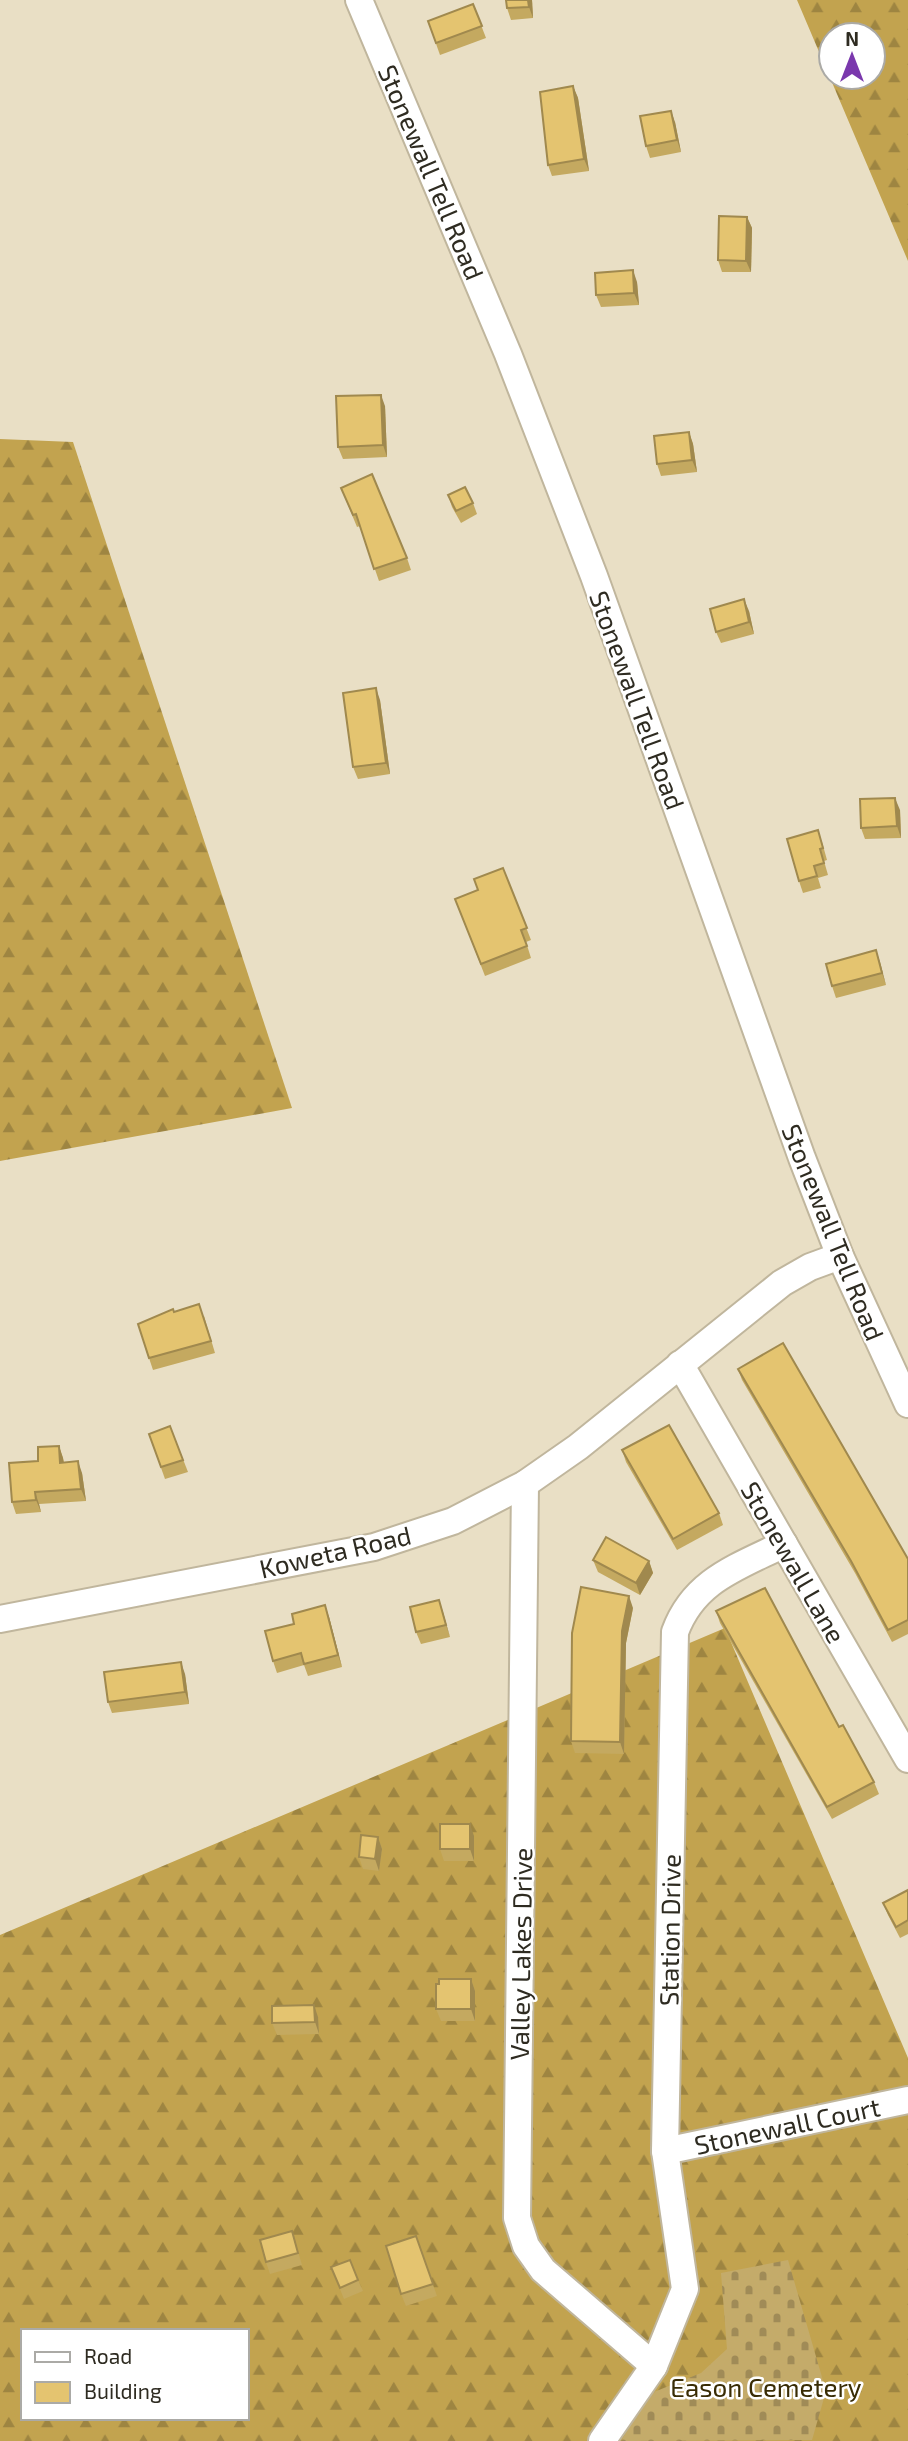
<svg xmlns="http://www.w3.org/2000/svg" width="908" height="2441" font-family="'Exo 2',sans-serif">
<style>
.forest{fill:url(#forest-firs);fill-rule:evenodd}
.cemetery{fill:url(#cemetery-stones)}
.lines{fill:none;stroke-linecap:round;stroke-linejoin:round}
.minor-casing{stroke:#c0b69d;stroke-width:30}
.minor{stroke:#fff;stroke-width:26}
.wall{fill:#c4a960}
.shaded-wall{fill:#a0894e}
.building{fill:#e4c470;stroke:#a0894e;stroke-width:2}
.labels{text-anchor:middle;dominant-baseline:central;stroke-width:5;stroke-linejoin:round;paint-order:stroke}
.street-label{font-size:26px;fill:#2e2b21;stroke:#fff}
.park-label{font-size:26px;fill:#392c05;stroke:#fff}
</style>
<defs>
<pattern id="forest-firs" width="22" height="20" patternUnits="userSpaceOnUse" patternTransform="scale(1.75)"><rect width="22" height="20" fill="#c2a34f"/><path d="M5 1l3.5 6h-7zM16 11l3.5 6h-7z" fill="#9e8541"/></pattern>
<pattern id="cemetery-stones" width="16" height="16" patternUnits="userSpaceOnUse" patternTransform="scale(1.75)"><rect width="16" height="16" fill="#c4ab6a"/><path d="M2 7V4a2 2 0 0 1 4 0v3zM10 15v-3a2 2 0 0 1 4 0v3z" fill="#a08b57"/></pattern>
</defs>
<rect width="100%" height="100%" fill="#e9dfc5"/>
<g class="forest">
<path d="M797 0H908V261ZM831 35H873V77H831Z"/>
<polygon points="0,439 73,442 292,1108 0,1161"/>
<path d="M725 1628 908 2058V2441H0V1935ZM23 2331H247V2418H23Z"/>
</g>
<polygon class="cemetery" points="788,2260 826,2391 812,2440 621,2441 649,2394 701,2373 727,2349 721,2273"/>
<g class="lines">
<defs>
<g id="minor">
<polyline points="359,0 508,354 594,576 802,1158 840,1256 908,1404"/>
<polyline points="680,1364 908,1759"/>
<polyline points="525,1484 517,2218 526,2246 543,2270 654,2366"/>
<polyline points="0,1619 374,1547 453,1521 525,1484 578,1447 782,1283 810,1267 840,1256"/>
<polyline points="665,2151 908,2100"/>
<path d="M602 2441 654 2366 685 2289 665 2151 675 1632C694 1580 738 1567 784 1544"/>
</g>
</defs>
<use href="#minor" class="minor-casing"/>
<use href="#minor" class="minor"/>
</g>
<g class="wall">
<polygon points="506,0 532,0 533,18 511,20 507,8"/>
<polygon points="473,4 486,38 440,55 428,21"/>
<polygon points="573,86 578,98 589,171 552,176 548,165"/>
<polygon points="675,122 681,152 650,158 646,146"/>
<polygon points="747,217 752,228 751,272 722,272 718,260"/>
<polygon points="637,282 639,305 601,307 596,295"/>
<polygon points="385,406 387,457 343,459 338,447"/>
<polygon points="689,432 693,444 697,472 661,476 657,464"/>
<polygon points="341,488 407,558 411,570 379,581 360,526 357,527"/>
<polygon points="448,495 473,503 477,514 461,523 452,507"/>
<polygon points="749,611 754,634 721,643 716,632"/>
<polygon points="380,700 390,774 358,779 353,767"/>
<polygon points="900,810 901,838 865,839 861,828"/>
<polygon points="822,842 827,860 824,861 828,875 818,878 821,888 803,893 799,881"/>
<polygon points="503,868 531,940 526,942 531,958 485,976 455,899 478,890"/>
<polygon points="876,950 886,985 836,998 832,986"/>
<polygon points="174,1312 204,1316 215,1353 153,1370 149,1358"/>
<polygon points="738,1369 908,1559 908,1634 892,1642 855,1573 742,1380"/>
<polygon points="170,1426 188,1472 165,1479 149,1434"/>
<polygon points="59,1446 63,1458 64,1462 82,1473 86,1501 39,1504 41,1512 16,1514 12,1502 38,1461"/>
<polygon points="622,1450 719,1513 723,1525 677,1550 626,1462"/>
<polygon points="593,1560 649,1561 653,1573 640,1595 598,1572"/>
<polygon points="439,1600 450,1637 421,1644 416,1632"/>
<polygon points="633,1608 626,1643 624,1754 575,1753 571,1741"/>
<polygon points="716,1611 839,1727 874,1782 879,1794 832,1819 720,1623"/>
<polygon points="329,1617 342,1667 308,1676 304,1665 277,1673 273,1661"/>
<polygon points="185,1674 189,1704 112,1713 108,1702"/>
<polygon points="474,1836 474,1861 444,1861 440,1849"/>
<polygon points="378,1837 382,1849 379,1871 363,1869 359,1857"/>
<polygon points="908,1890 908,1934 900,1938 888,1915 883,1903"/>
<polygon points="471,1979 475,1991 475,2021 441,2021 436,2009"/>
<polygon points="318,2017 319,2034 277,2035 272,2023"/>
<polygon points="292,2231 302,2265 270,2274 266,2262"/>
<polygon points="416,2236 437,2296 406,2306 401,2294"/>
<polygon points="331,2267 358,2280 363,2291 344,2299"/>
</g>
<g class="shaded-wall">
<polygon points="528,0 532,0 533,18 529,7"/>
<polygon points="573,86 578,98 589,171 584,159"/>
<polygon points="671,111 675,122 681,152 677,140"/>
<polygon points="747,217 752,228 751,272 746,261"/>
<polygon points="633,270 637,282 639,305 634,293"/>
<polygon points="381,395 385,406 387,457 383,445"/>
<polygon points="689,432 693,444 697,472 692,460"/>
<polygon points="744,599 749,611 754,634 749,622"/>
<polygon points="376,688 380,700 390,774 386,763"/>
<polygon points="895,798 900,810 901,838 897,826"/>
<polygon points="876,950 880,962 886,985 882,973"/>
<polygon points="59,1446 63,1458 65,1474 60,1463"/>
<polygon points="78,1461 82,1473 86,1501 81,1489"/>
<polygon points="35,1492 39,1504 41,1512 36,1500"/>
<polygon points="649,1561 653,1573 640,1595 636,1583"/>
<polygon points="629,1596 633,1608 626,1643 624,1754 620,1742 622,1631"/>
<polygon points="439,1600 443,1612 450,1637 446,1625"/>
<polygon points="325,1605 329,1617 342,1667 338,1655"/>
<polygon points="181,1662 185,1674 189,1704 185,1692"/>
<polygon points="470,1824 474,1836 474,1861 470,1849"/>
<polygon points="378,1837 382,1849 379,1871 375,1859"/>
<polygon points="471,1979 475,1991 475,2021 471,2009"/>
<polygon points="314,2005 318,2017 319,2034 315,2022"/>
</g>
<g class="building">
<polygon points="506,0 528,0 529,7 507,8"/>
<polygon points="473,4 482,26 436,43 428,21"/>
<polygon points="573,86 584,159 548,165 540,92"/>
<polygon points="671,111 677,140 646,146 640,116"/>
<polygon points="719,216 747,217 746,261 718,260"/>
<polygon points="633,270 634,293 596,295 595,273"/>
<polygon points="381,395 383,445 338,447 336,396"/>
<polygon points="689,432 692,460 657,464 654,436"/>
<polygon points="372,474 407,558 374,569 356,514 353,515 341,488"/>
<polygon points="465,487 473,503 456,511 448,495"/>
<polygon points="744,599 749,622 716,632 710,609"/>
<polygon points="376,688 386,763 353,767 343,693"/>
<polygon points="895,798 897,826 861,828 860,799"/>
<polygon points="818,830 823,848 820,849 824,863 814,866 817,876 799,881 787,839"/>
<polygon points="503,868 527,928 521,930 527,946 481,964 455,899 478,890 474,879"/>
<polygon points="876,950 882,973 832,986 826,964"/>
<polygon points="199,1304 211,1341 149,1358 138,1324 173,1309 174,1312"/>
<polygon points="783,1343 908,1559 908,1620 888,1630 851,1561 738,1369"/>
<polygon points="669,1425 719,1513 673,1539 622,1450"/>
<polygon points="170,1426 183,1460 161,1467 149,1434"/>
<polygon points="59,1446 60,1463 78,1461 81,1489 35,1492 36,1500 12,1502 9,1463 38,1461 38,1447"/>
<polygon points="606,1537 649,1561 636,1583 593,1560"/>
<polygon points="581,1587 629,1596 622,1631 620,1742 571,1741 572,1633"/>
<polygon points="765,1588 839,1727 843,1725 874,1782 827,1807 716,1611"/>
<polygon points="439,1600 446,1625 416,1632 410,1607"/>
<polygon points="325,1605 338,1655 304,1664 301,1653 273,1661 265,1631 294,1624 292,1614"/>
<polygon points="181,1662 185,1692 108,1702 104,1672"/>
<rect x="440" y="1824" width="30" height="25"/>
<polygon points="361,1835 378,1837 375,1859 359,1857"/>
<polygon points="908,1890 908,1920 896,1927 883,1903"/>
<polygon points="439,1979 471,1979 471,2009 436,2009 436,1984 439,1984"/>
<polygon points="314,2005 315,2022 272,2023 272,2006"/>
<polygon points="292,2231 298,2253 266,2262 260,2240"/>
<polygon points="416,2236 433,2284 401,2294 386,2246"/>
<polygon points="350,2260 358,2280 340,2288 331,2267"/>
</g>
<g class="labels">
<g class="street-label">
<text transform="translate(432 172) rotate(67)">Stonewall Tell Road</text>
<text transform="translate(638 700) rotate(70)">Stonewall Tell Road</text>
<text transform="translate(834 1232) rotate(68)">Stonewall Tell Road</text>
<text transform="translate(335 1551) rotate(-13)">Koweta Road</text>
<text transform="translate(794 1562) rotate(60)">Stonewall Lane</text>
<text transform="translate(669 1930) rotate(-89)">Station Drive</text>
<text transform="translate(520 1954) rotate(-89)">Valley Lakes Drive</text>
<text transform="translate(787 2125) rotate(-12)">Stonewall Court</text>
</g>
<g class="park-label">
<text x="766" y="2386">Eason Cemetery</text>
</g>
</g>
<rect x="21" y="2329" width="228" height="91" fill="#ffffff" stroke="#abaaa6" stroke-width="2"/>
<rect x="35" y="2352" width="35" height="10" fill="#ffffff" stroke="#abaaa6" stroke-width="2"/>
<text x="84" y="2364" font-size="21" fill="#2e2b21">Road</text>
<rect x="35" y="2382" width="35" height="21" fill="#e4c470" stroke="#abaaa6" stroke-width="2"/>
<text x="84" y="2399" font-size="21" fill="#2e2b21">Building</text>
<g transform="translate(852 56)"><circle r="33" fill="#ffffff" stroke="#abaaa6" stroke-width="2"/>
<path d="M0-5L12 26L0 18L-12 26Z" fill="#7a38ad"/>
<text y="-10" font-size="19" font-weight="bold" text-anchor="middle" fill="#2e2b21">N</text>
</g>
</svg>
